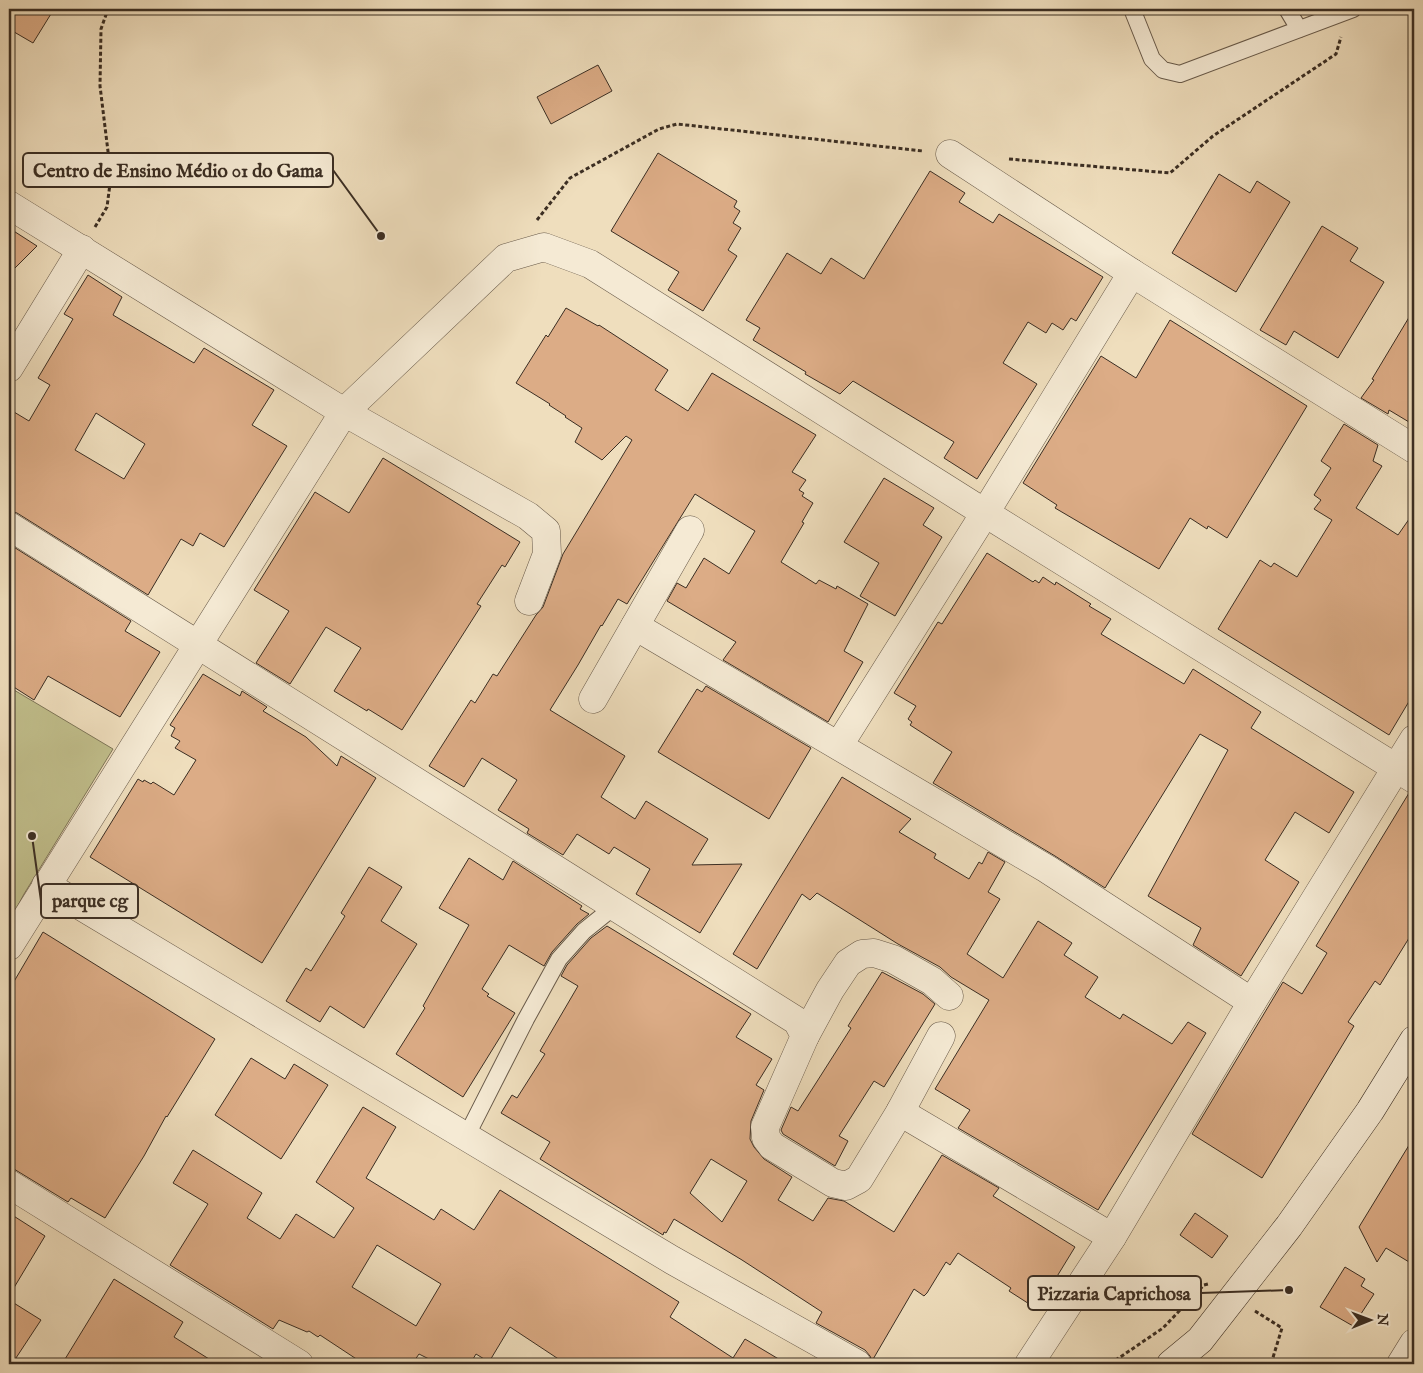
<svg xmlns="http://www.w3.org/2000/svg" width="1423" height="1373" font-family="'IM FELL English',serif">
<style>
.green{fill:#c1bf8c;stroke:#7e7658}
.building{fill:#dcac86;stroke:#3b2e23;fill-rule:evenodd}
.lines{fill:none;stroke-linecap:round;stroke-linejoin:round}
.lane-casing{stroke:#685a4a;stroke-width:18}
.street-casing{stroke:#685a4a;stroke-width:29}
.secondary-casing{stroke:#3b2e23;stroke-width:29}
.path{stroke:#3b2e23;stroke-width:3;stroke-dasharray:4 2.5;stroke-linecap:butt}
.lane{stroke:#f5ead4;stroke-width:16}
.street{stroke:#f5ead4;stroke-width:28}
.secondary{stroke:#f5ead4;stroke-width:28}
.leader{fill:none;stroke:#3b2e23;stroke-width:2}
.callout-dot{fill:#3b2e23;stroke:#f5ead4;stroke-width:2}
.callout{fill:#f5ead4;stroke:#3b2e23;stroke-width:2}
.callout-label{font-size:19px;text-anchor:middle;font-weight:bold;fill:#3b2e23}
</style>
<rect width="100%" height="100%" fill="#efdebd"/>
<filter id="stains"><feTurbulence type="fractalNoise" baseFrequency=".004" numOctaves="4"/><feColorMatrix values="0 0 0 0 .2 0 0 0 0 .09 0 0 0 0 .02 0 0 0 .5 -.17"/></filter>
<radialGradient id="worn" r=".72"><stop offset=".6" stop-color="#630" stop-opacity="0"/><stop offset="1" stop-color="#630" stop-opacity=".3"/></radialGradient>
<polygon class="green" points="9,687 113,749 24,894 9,922"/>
<g class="building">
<polygon points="9,9 54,9 33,43 9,29"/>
<polygon points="598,65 612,91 551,124 537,97"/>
<polygon points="658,153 737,201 734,207 740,211 733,223 741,228 728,250 737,256 703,311 668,290 679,272 611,231"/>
<polygon points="930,171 965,193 959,202 993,223 999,214 1103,277 1076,321 1071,318 1063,330 1052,323 1046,333 1028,322 1003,363 1037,384 977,479 944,458 954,442 853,381 840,394 805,374 806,372 753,340 760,328 746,320 787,253 821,274 831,258 864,279"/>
<polygon points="1219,174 1250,193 1257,181 1290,202 1236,292 1172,253"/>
<polygon points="1322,226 1358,248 1350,261 1384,282 1338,358 1294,331 1286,345 1260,330"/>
<polygon points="9,228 37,246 9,274"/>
<path d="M88 275 122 297 113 315 194 363 204 348 274 390 252 425 287 446 224 547 200 533 193 546 181 539 148 595 17 513 9 511V409L29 421 50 385 38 378 73 319 64 314ZM96 413 145 444 124 479 75 450Z"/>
<polygon points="566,308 598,326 599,325 668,370 655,390 688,411 712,373 816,435 792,472 806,480 799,490 804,493 802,496 813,503 802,522 804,523 781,562 816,584 819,580 836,589 837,586 868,604 844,651 863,662 828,722 723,660 736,642 667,601 677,583 686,588 704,558 729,574 755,531 695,494 627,604 618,599 602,626 601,625 578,665 550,710 625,756 601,797 635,819 646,801 708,839 692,865 742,864 700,933 636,894 650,869 614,847 609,854 577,834 563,855 527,833 529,829 498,810 517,780 482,758 464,787 429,766 471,700 475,703 493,674 497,676 536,615 543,607 563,554 632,440 626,436 602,460 575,442 582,428 565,417 566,416 549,405 550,404 516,383 546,335 548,337"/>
<polygon points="1414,309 1414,425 1389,410 1388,414 1361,398 1374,380 1372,379"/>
<polygon points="1170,320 1307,406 1227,538 1208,526 1207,529 1190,518 1159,569 1055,508 1057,505 1023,483 1101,356 1136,378"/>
<polygon points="1344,424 1378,445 1373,461 1382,466 1356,508 1398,535 1414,512 1414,693 1389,735 1218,629 1260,560 1271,567 1274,563 1297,577 1332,520 1314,509 1321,500 1314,495 1331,468 1321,461"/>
<polygon points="383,458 520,542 505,567 502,565 477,604 481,606 402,730 368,709 367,711 334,691 361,648 326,627 290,684 256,663 289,611 254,590 315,492 349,513"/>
<polygon points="884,478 934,508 923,525 942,537 895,616 860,596 879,563 844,542"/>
<polygon points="9,544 131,621 125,631 160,652 120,717 48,676 34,700 9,684"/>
<polygon points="987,553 1033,582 1035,580 1039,583 1043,577 1055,585 1056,582 1091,604 1089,606 1111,619 1101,634 1184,684 1193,669 1261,712 1251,728 1354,792 1329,833 1295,812 1265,860 1299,882 1241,976 1193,945 1201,928 1148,896 1228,750 1200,734 1105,888 1055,856 933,783 952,752 910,725 912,722 908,719 916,706 894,693 938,622 942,624"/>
<polygon points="203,674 240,696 242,691 267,707 263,711 306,737 337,766 341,756 376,778 262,963 90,857 138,779 143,782 144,780 151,784 153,782 174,795 196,760 175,748 180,741 171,736 175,728 170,725"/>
<polygon points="706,686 811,748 769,819 658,752 697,689 702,692"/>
<polygon points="842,777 911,819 899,832 936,854 934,858 969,879 979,862 982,864 988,852 1005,862 988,892 1000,899 967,954 1003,978 1038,921 1072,943 1064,955 1098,977 1085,997 1120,1019 1123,1014 1172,1044 1188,1022 1206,1033 1098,1210 958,1128 970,1110 935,1089 989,1000 951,977 940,967 898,944 817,893 810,900 802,894 757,969 733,954"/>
<polygon points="1409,793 1414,795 1414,930 1380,985 1375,981 1348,1022 1354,1026 1262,1178 1192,1134 1283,982 1302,994 1327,953 1316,946"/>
<polygon points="469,858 503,880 513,861 582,906 580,909 589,914 577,924 552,952 544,966 509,945 482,989 489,994 487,996 515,1013 463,1097 396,1054 425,1008 423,1006 469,925 439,908"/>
<polygon points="369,867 402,887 381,921 417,944 364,1028 330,1006 320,1022 286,1001 306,968 311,971 345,916 341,913"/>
<path d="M607 926 751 1014 736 1037 772 1059 756 1085 764 1090 751 1121 750 1139 754 1147 764 1159 792 1177 778 1200 813 1221 828 1198 844 1201 894 1232 942 1155 999 1188 993 1196 1075 1247 1037 1309 1009 1291 1011 1288 958 1253 950 1265 946 1262 927 1293 924 1296 914 1289 872 1361 870 1356 865 1350 816 1323 822 1312 742 1260 674 1219 666 1233 664 1232 663 1235 540 1159 550 1142 501 1113 512 1095 517 1098 545 1054 540 1051 578 986 561 976 567 965 591 938ZM711 1159 747 1181 722 1222 690 1193Z"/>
<polygon points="43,932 215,1039 167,1117 166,1116 144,1156 105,1218 71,1198 68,1202 9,1166 9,990"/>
<polygon points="882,972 923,994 935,1004 884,1087 874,1081 839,1136 848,1141 835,1166 783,1134 781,1130 791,1107 798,1111 816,1083 851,1028 848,1026"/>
<polygon points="251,1058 285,1079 294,1064 328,1085 281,1159 215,1115"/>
<path d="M363 1107 396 1127 366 1178 434 1220 441 1209 474 1230 500 1190 679 1302 670 1317 733 1358 745 1339 787 1364H566L510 1327 489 1362 476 1354 470 1364H439L419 1354 412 1364H364L320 1335 318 1337 309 1331 307 1332 279 1320 273 1329 170 1265 208 1204 173 1183 193 1150 262 1193 247 1218 280 1239 296 1214 334 1238 354 1208 316 1182ZM377 1245 441 1284 416 1326 352 1287Z"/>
<polygon points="1414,1137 1414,1265 1386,1248 1377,1262 1359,1227"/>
<polygon points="9,1213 45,1236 9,1296"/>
<polygon points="1195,1213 1228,1236 1212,1258 1180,1235"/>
<polygon points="1345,1267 1365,1279 1361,1286 1374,1294 1353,1326 1320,1307"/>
<polygon points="114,1279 183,1322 174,1337 217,1364 62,1364"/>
<polygon points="9,1300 41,1320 12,1364 9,1364"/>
</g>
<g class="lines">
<defs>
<g id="lane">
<polyline points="1132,9 1152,59 1163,70 1180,74 1353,9"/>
<polyline points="1287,9 1299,29"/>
<polyline points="466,1137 526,1019 559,959 584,931 615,906"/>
</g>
<g id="street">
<polyline points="9,205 344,412 506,258 544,247 590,264 985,513 1414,779"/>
<polyline points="1132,273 1414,449"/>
<polyline points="9,368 82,249"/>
<polyline points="9,526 797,1021 805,1036 765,1127 766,1138 772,1146 833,1183 846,1186 859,1179 900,1112 941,1036"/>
<polyline points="635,626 1047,869 1252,1002"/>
<polyline points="593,699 690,530"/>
<polyline points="839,745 985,513 1132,273 950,154"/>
<polyline points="46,885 672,1260 857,1364"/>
<polyline points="9,946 344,412 528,516 546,531 547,554 529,601"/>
<polyline points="805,1036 830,990 848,963 862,954 874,953 893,959 932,981 949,996"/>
<polyline points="900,1112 1112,1237"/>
<polyline points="9,1184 299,1364"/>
<polyline points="1029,1364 1112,1237 1252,1002 1414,739"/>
<polyline points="1401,1364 1414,1343"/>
</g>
<polyline id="secondary" points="1171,1364 1200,1340 1289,1226 1370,1111 1414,1040"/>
</defs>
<use href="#lane" class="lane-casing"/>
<use href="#street" class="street-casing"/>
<use href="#secondary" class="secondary-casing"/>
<g class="path">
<polyline points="1009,159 1170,173 1213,136 1336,54 1341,37"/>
<polyline points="537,220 570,178 659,129 677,124 923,151"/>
<polyline points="95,227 107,207 111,176 100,86 101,29 108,9"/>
<polyline points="1255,1311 1282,1328 1271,1364"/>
<polyline points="1110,1364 1163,1328 1204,1285 1208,1284"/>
</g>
<use href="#lane" class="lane"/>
<use href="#street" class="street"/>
<use href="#secondary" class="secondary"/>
</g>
<path class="leader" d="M381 236L333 170M32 836L41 901M1289 1290L1201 1293"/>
<g class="callout-dot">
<circle cx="381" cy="236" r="5"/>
<circle cx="32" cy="836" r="5"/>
<circle cx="1289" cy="1290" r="5"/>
</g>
<g class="callout">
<rect x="23" y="153" width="310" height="34" rx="5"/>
<rect x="41" y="884" width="97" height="34" rx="5"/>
<rect x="1028" y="1276" width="173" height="34" rx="5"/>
</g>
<g class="callout-label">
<text x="178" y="177">Centro de Ensino Médio 01 do Gama</text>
<text x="90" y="907">parque cg</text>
<text x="1114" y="1300">Pizzaria Caprichosa</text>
</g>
<rect width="1423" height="1373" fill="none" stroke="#efdebd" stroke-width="30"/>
<rect x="10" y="10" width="1403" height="1353" fill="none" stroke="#3b2e23" stroke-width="2.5"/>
<rect x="15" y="15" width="1393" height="1343" fill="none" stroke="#3b2e23"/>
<g transform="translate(1370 1320) rotate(89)" stroke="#f5ead4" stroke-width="4" paint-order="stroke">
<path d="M0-4L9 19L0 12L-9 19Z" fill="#3b2e23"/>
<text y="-8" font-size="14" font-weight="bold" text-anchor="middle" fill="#3b2e23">N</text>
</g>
<rect width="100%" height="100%" filter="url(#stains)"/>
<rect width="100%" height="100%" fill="url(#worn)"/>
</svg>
